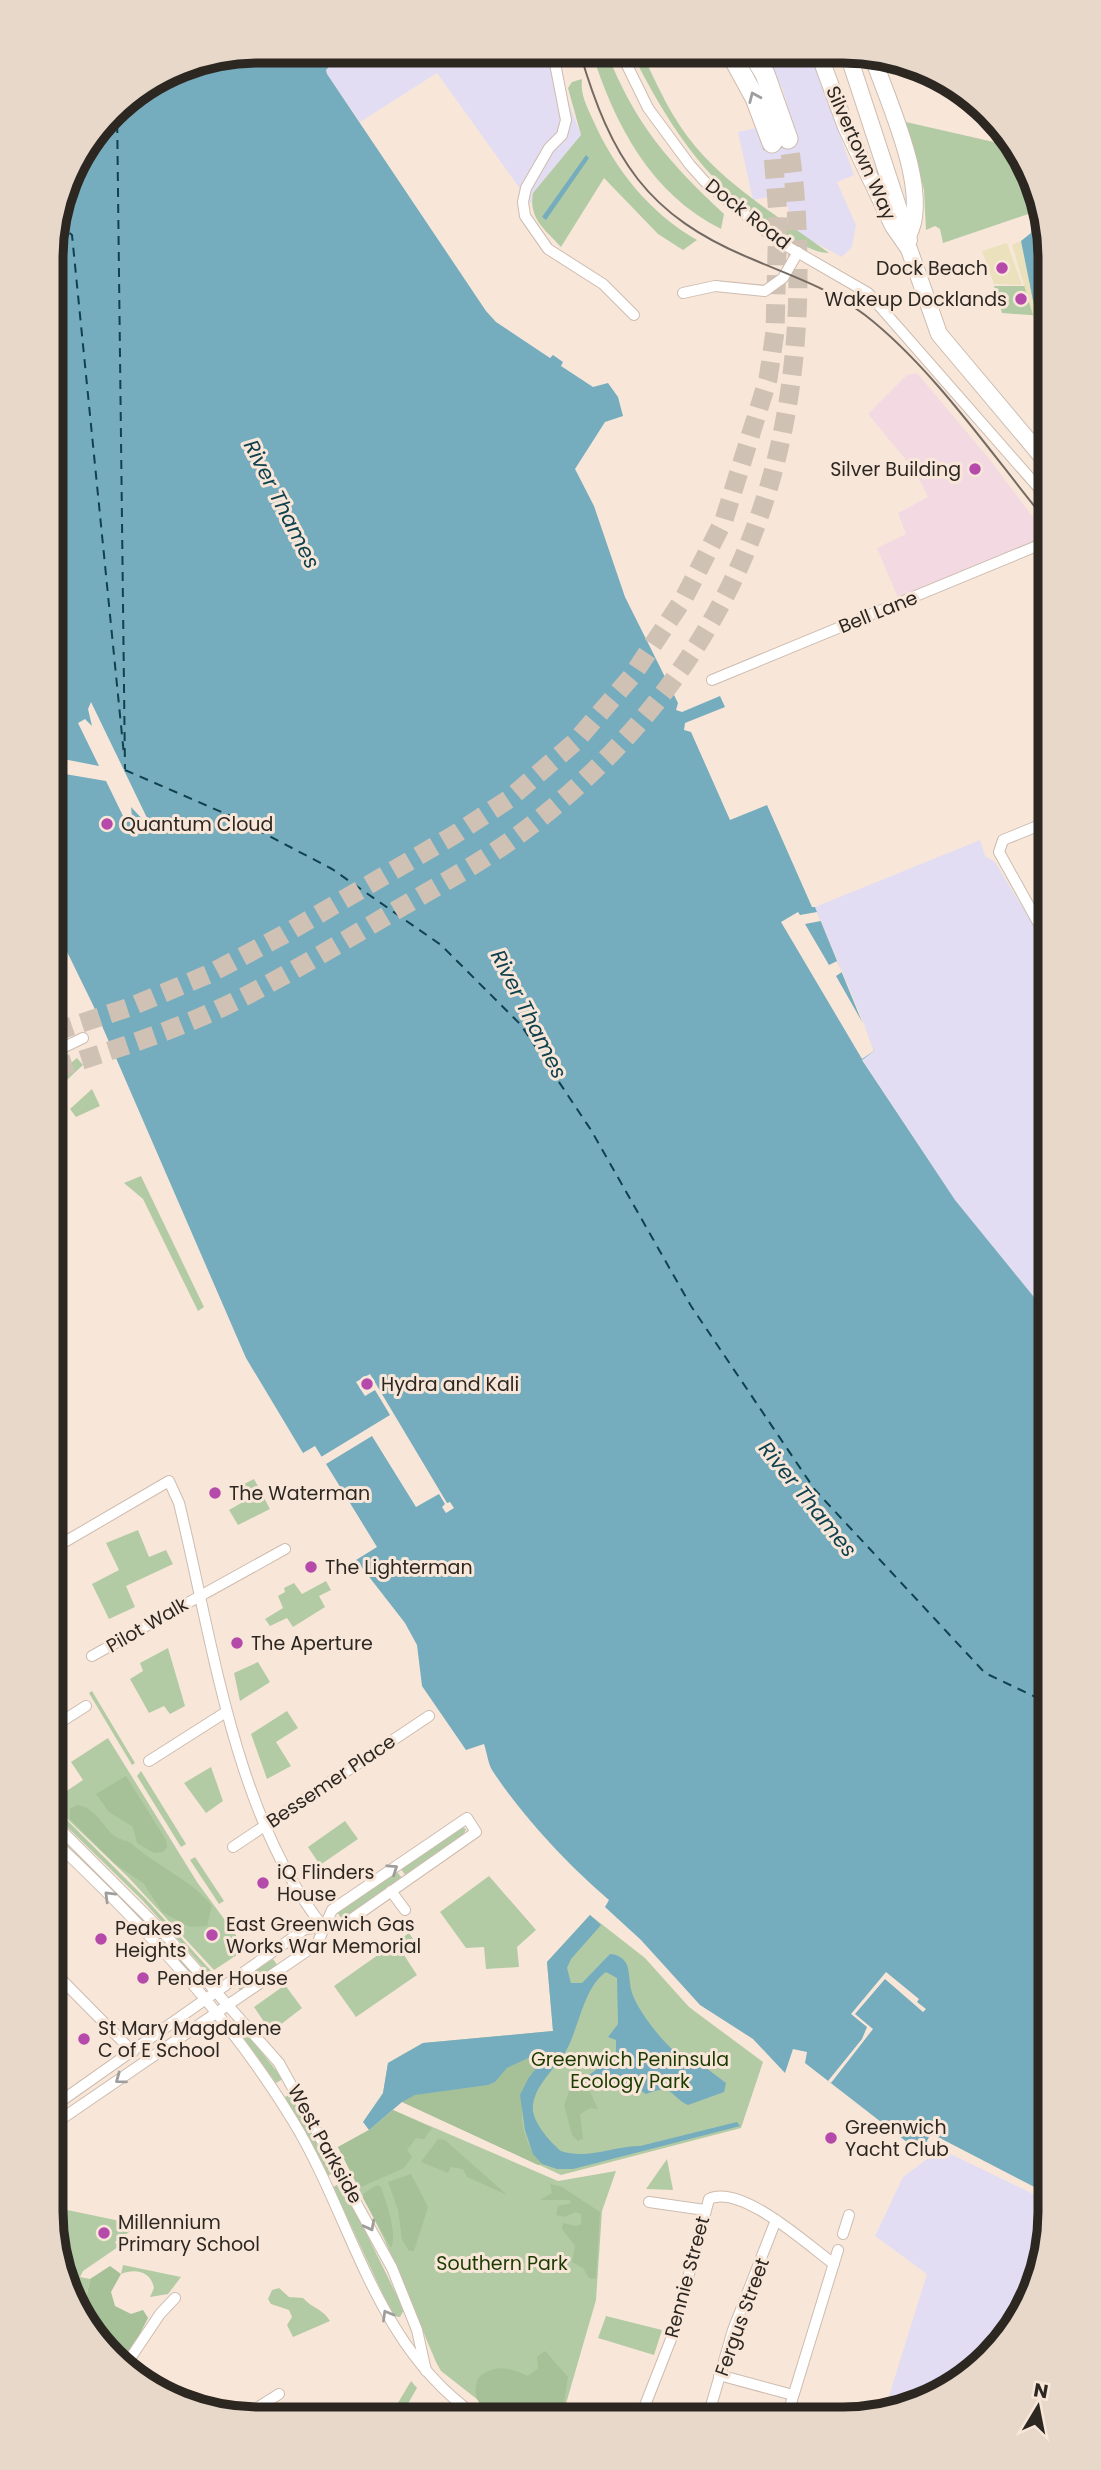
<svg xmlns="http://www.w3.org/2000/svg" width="1101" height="2470" font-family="Poppins,sans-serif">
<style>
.commercial{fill:#f2d9e2}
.industrial{fill:#e2ddf3}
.green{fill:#b3cba4}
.forest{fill:#a6c097}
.sand{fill:#ebe1bc}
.water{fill:#75acbe}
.pier{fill:#f8e7d9}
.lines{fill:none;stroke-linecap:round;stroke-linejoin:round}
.ferry{stroke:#10414f;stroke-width:2;stroke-dasharray:9 7;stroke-linecap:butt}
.highway-tunnel{stroke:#cfc1b4;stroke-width:19;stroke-dasharray:19 10;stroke-linecap:butt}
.street-casing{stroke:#cdbcaf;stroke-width:12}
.primary-casing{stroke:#cdbcaf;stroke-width:18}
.highway-casing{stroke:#cdbcaf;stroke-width:21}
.street{stroke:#fff;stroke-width:10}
.primary{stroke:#fff;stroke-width:16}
.highway{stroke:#fff;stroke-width:19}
.tram{stroke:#746a62;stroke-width:2}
.oneway{stroke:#a09e9c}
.poi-dot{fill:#b64aaa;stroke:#f8e7d9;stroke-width:2.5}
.labels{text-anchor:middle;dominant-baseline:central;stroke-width:6;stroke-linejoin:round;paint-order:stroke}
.street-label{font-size:19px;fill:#2d2722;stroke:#f8e7d9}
.poi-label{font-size:19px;fill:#2d2722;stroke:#f8e7d9;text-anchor:start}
.park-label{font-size:19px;fill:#1c3b00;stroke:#f8e7d9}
.water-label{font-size:21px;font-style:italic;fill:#10414f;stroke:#f8e7d9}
.rim{fill:none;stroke:#2d2722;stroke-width:9}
</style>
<rect width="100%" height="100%" fill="#f8e7d9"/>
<polygon class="commercial" points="917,373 991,461 1044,532 1044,537 898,598 877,548 906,534 898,513 928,497 916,472 868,414 907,375"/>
<g class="industrial">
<polygon points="333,51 550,53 581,135 533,193 531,204 437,73 360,122 327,74 326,70 337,58"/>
<polygon points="765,54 811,54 854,175 837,182 856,225 852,247 842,257 795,232 784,194 753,200 738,132 756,128 794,132 783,90"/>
<polygon points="980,840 985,856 995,862 1046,946 1047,1313 955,1200 862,1059 865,1026 815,907"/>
<polygon points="936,2147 1050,2202 1050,2226 1035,2291 999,2348 958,2385 897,2412 884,2412 927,2274 875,2236 903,2177 927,2159"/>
</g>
<g class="green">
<path d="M592 53H607C635 124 669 163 724 214L721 229C651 194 615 125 592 53Z"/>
<path d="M632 53H642C657 85 672 119 695 146 732 190 783 219 829 253 813 253 798 242 785 234 711 192 669 127 632 53Z"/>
<path d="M582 79C580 95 587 106 593 120 615 170 650 213 697 240L683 250 658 234 604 178 561 247C546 230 528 219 533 193L581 135 568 88 572 82Z"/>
<polygon points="906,122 1007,145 1043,204 1043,209 943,243 940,229 935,226 926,230 924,190"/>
<polygon points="994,286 1043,286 1043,316 1002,313"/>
<polygon points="77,1058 83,1065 54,1092 54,1065 58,1061 65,1068"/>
<polygon points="92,1089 100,1106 76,1117 70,1109"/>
<polygon points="141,1176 204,1307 198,1311 143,1199 124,1183"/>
<polygon points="254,1479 270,1509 238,1525 229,1510 243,1502 236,1488"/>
<polygon points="138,1530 149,1557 166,1550 173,1564 126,1586 135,1607 109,1619 92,1584 119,1570 106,1543"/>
<polygon points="326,1581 331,1590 319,1596 325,1607 293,1627 287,1618 270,1626 265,1619 283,1608 278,1596 285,1592 284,1588 294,1583 302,1594"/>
<polygon points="168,1648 185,1706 170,1714 164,1706 149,1713 130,1679 143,1671 140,1663"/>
<polygon points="258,1662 270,1682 240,1701 234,1673"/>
<polygon points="92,1691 135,1763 132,1765 89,1693"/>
<polygon points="287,1711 298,1728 276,1742 291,1766 267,1779 251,1734"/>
<polygon points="108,1738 197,1882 246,1949 214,1970 128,1877 56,1808 56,1789 62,1794 83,1780 71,1762"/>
<polygon points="211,1767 223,1801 206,1813 184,1783"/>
<polygon points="141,1771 186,1844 181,1847 137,1776"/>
<polygon points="61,1814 146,1899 212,1972 209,1974 143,1901 57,1817"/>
<polygon points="345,1821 358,1839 320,1865 308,1847"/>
<polygon points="462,1827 466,1829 462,1838 406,1876 401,1869"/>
<polygon points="56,1833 137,1912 202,1983 200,1985"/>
<polygon points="195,1857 224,1901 219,1904 190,1860"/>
<polygon points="397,1872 402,1878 343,1921 337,1912"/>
<polygon points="489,1876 536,1930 517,1947 519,1967 486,1969 484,1947 466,1948 440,1912"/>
<polygon points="590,1915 645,1958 689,2007 763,2062 741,2128 561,2175 383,2093 388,2063 423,2043 553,2031 547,1962"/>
<polygon points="409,1933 417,1945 404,1955 417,1975 356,2017 334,1986"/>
<polygon points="273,1959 278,1966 241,1992 236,1984"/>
<polygon points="285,1985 302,2008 271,2032 254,2007"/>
<polygon points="235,2019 283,2079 276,2083 232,2022"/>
<polygon points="292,2093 334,2172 328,2176 285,2097"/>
<polygon points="393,2110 558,2181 616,2171 602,2211 596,2300 563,2414 496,2414 441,2371 436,2362 384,2239 338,2147 369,2130"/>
<polygon points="667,2159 673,2190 646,2189"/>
<polygon points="337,2185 346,2199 349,2198 404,2310 400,2317 393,2316 333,2187"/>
<polygon points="58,2208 139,2225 115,2242 118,2247 83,2271 80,2277 90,2279 84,2309 58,2266"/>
<path d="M123 2265 181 2277 168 2294 150 2297 154 2288C151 2271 135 2268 121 2274Z"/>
<path d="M279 2288 289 2297 303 2298C313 2309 322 2308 330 2321L293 2337 287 2325 292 2317 289 2310 271 2304 268 2299 272 2290Z"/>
<polygon points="606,2316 662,2330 654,2355 598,2338"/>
<polygon points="411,2381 417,2388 402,2414 387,2415 392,2413"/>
</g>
<g class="forest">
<polygon points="126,1776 166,1840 167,1847 163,1852 154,1853 137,1843 133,1827 109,1812 96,1794"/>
<path d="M77 1805C93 1806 102 1824 113 1835 119 1840 127 1840 132 1844 156 1866 191 1879 212 1906L207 1926 190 1927 162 1912 144 1884 114 1863 70 1819V1809Z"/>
<path d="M543 2051 548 2057C515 2084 513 2132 542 2164L538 2165 402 2102 415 2095 488 2085 495 2082 507 2068Z"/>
<polygon points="578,2066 598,2109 591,2108 580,2114 583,2139 578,2141 572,2135 564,2105"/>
<polygon points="393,2110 432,2128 424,2139 416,2138 407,2150 412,2157 404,2168 359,2188 338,2147 369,2130"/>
<polygon points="438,2139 445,2140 507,2195 467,2177 463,2169 451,2167 448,2173 421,2162"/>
<polygon points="411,2174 428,2207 414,2251 409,2251 402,2240 398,2210 388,2182"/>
<polygon points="550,2184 562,2187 600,2212 596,2279 589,2278 583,2268 572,2262 575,2246 562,2229 563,2223 576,2226 581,2224 581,2214 576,2212 564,2217 556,2215 558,2206 571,2203 570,2200 540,2200 552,2193"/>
<path d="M377 2185 381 2187C386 2202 398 2234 391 2248L363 2198V2194Z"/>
<polygon points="110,2266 121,2274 111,2292 115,2306 131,2314 143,2310 148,2318 131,2351 119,2365 84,2309 90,2279"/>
<path d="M545 2351 568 2377 564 2403 553 2414C528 2414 462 2424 478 2378 495 2363 510 2368 528 2376L538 2368 537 2357Z"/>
</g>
<g class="sand">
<polygon points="1021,241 1036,315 1033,315 1012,245"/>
<polygon points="1007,243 1022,285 994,284 982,251"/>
</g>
<g class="water">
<path d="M258 51H333L337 58 326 70 327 74 486 311 496 322 550 358 553 355 563 362 561 366 593 387 608 383 618 397 623 416 605 422 575 469 594 506 625 597 678 703 676 710 682 712 720 696 725 707 685 723 684 730 691 732 730 820 767 805 812 907H815L817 912 874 1051 862 1060 955 1200 1047 1313 1050 2195 934 2135 929 2137 921 2153 805 2063 807 2052 793 2049 785 2073 753 2039 700 2005 641 1940 605 1907 609 1900C568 1865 522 1816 492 1770 488 1763 487 1753 484 1744L466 1750 422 1686 417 1645 405 1623 356 1560 377 1547 315 1446 303 1453 246 1358 93 1005 53 923 51 244 72 166 121 102 179 66Z"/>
<polygon points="586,155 589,158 546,220 542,217"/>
<polygon points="1043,223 1043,316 1036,315 1021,241 1031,233 1031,228"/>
<path d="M590 1915 601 1925 571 1959 567 1968 571 1983H582L610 1954C617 1954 624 1958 627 1965 630 1974 629 1984 632 1993 638 2011 663 2043 678 2054L685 2052 726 2083 724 2092 688 2105C669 2096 674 2083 646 2094L632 2085 620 2092 608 2073 592 2085 584 2083 588 2076 616 2054V2040L608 2037 618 2024 617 1978 606 1972C584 1987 579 2027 567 2049 557 2068 531 2087 533 2111 535 2125 551 2143 561 2151 587 2160 614 2146 640 2146L737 2122 740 2126 573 2169H557L542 2164 533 2154 525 2130 520 2095 528 2079 546 2055 543 2051 507 2068 495 2082 488 2085 415 2095 402 2102 369 2130 363 2122 383 2093 388 2063 423 2043 553 2031 547 1962Z"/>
</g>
<g class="pier">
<polygon points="91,702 149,822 147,824 131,807 132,817 125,820 106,781 53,772 53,757 99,766 78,723 85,719 92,726 88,709"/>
<polygon points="798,912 800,915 817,912 821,921 805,924 829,965 837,961 842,972 836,976 865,1027 874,1051 862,1059 781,922"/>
<polygon points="370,1374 447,1503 450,1502 454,1508 446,1513 442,1507 445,1504 439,1494 416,1507 372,1436 326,1464 321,1457 390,1415 375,1390 365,1396 356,1382"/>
<polygon points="886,1972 919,1999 917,2002 926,2009 923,2012 885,1979 855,2014 873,2029 831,2083 828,2081 862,2039 867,2027 851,2014"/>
</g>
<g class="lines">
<g class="ferry">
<polyline points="117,108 125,769"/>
<polyline points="57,223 72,235 124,755"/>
<polyline points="125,770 233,817 332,869 441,945 521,1025 591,1130 691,1306 815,1490 985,1673 1048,1703"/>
</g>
<g class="highway-tunnel">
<polyline points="54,1032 130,1007 209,974 283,935 454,835 509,799 575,742 632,676 684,598 724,520 768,379 775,332 778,214 772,143"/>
<path d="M54 1069C110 1051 167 1033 221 1008 280 980 337 945 393 912 442 883 494 856 538 820 713 679 797 501 798 277 798 230 796 185 788 139"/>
</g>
<defs>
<g id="street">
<polyline points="553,53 566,120 562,135 549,148 526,188 523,202 525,216 548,249 603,284 634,315"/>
<polyline points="621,53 648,108 690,165 707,184 778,241 868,293 1044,494"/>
<polyline points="683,293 715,286 765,291 783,278 798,252"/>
<polyline points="712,680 1044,543"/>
<polyline points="1045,823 1003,840 999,852 1045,935"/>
<polyline points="54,1052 83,1038"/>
<path d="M56 1547 169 1481 179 1503C213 1641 234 1815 324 1928"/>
<polyline points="92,1656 285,1549"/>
<polyline points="56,1725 86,1706"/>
<polyline points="149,1761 226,1712"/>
<polyline points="56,1825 162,1931 279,2063 392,2268 417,2330 426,2371"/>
<path d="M57 1844C145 1927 230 2017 293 2121 353 2220 374 2344 474 2414"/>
<polyline points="233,1847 429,1716"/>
<polyline points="391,1891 405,1910"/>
<polyline points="57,1975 133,2052"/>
<polyline points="57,2104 305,1929 306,1929 343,1925 476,1832 467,1818 332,1910 317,1944 57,2122"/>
<polyline points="649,2202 705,2210"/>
<polyline points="843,2234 849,2215"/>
<polyline points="123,2369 160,2314 175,2298"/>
<polyline points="719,2375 793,2395"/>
<path d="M642 2413 673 2334 709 2199C741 2183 809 2246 834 2264"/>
<polyline points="709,2413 733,2330 776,2220"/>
<polyline points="788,2413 838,2250"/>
<polyline points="246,2415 279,2394"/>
</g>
<g id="primary">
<polyline points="819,54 846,127 893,226 909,249 939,334 1044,459"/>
<polyline points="848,54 909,240"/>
<path d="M872 55C887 100 932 192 908 236"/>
</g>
<g id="highway">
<polyline points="731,54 755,98 772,143"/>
<polyline points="753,54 765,74 788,139"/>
</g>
</defs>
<use href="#street" class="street-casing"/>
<use href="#primary" class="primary-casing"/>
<use href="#highway" class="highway-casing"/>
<use href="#street" class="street"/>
<use href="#primary" class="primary"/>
<use href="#highway" class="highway"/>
<path class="tram" d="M580 53C611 158 646 216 752 259 791 276 831 289 865 315 932 367 990 452 1044 518"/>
</g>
<defs><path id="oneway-chevron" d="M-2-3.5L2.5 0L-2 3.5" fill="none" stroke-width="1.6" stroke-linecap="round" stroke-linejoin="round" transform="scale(1.75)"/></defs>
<g class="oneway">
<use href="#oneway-chevron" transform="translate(754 97) rotate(-114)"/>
<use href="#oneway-chevron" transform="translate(393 1869) rotate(-34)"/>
<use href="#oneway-chevron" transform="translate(109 1896) rotate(-135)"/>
<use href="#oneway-chevron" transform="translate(120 2079) rotate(144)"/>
<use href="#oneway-chevron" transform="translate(370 2226) rotate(62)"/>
<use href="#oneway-chevron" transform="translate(387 2315) rotate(-120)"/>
</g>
<g class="poi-dot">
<circle cx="1002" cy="268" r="7"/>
<circle cx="1021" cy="299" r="7"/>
<circle cx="975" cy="469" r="7"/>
<circle cx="107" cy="824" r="7"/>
<circle cx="367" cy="1384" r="7"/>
<circle cx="215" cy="1493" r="7"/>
<circle cx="311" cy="1567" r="7"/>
<circle cx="237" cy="1643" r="7"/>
<circle cx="263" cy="1883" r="7"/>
<circle cx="212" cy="1935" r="7"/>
<circle cx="101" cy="1939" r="7"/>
<circle cx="143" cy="1978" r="7"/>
<circle cx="84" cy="2039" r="7"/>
<circle cx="831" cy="2138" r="7"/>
<circle cx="104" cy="2233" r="7"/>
</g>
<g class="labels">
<g class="street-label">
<text transform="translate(861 153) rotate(66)">Silvertown Way</text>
<text transform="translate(748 214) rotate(38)">Dock Road</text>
<text transform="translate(878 612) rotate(-22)">Bell Lane</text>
<text transform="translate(147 1625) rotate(-30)">Pilot Walk</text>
<text transform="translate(331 1781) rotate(-34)">Bessemer Place</text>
<text transform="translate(325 2144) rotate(61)">West Parkside</text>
<text transform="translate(687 2277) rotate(-75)">Rennie Street</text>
<text transform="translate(742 2317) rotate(-70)">Fergus Street</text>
</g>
<g class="poi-label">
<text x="988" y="268" text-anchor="end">Dock Beach</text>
<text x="1007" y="299" text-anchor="end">Wakeup Docklands</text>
<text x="961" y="469" text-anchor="end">Silver Building</text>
<text x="121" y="824">Quantum Cloud</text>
<text x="381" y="1384">Hydra and Kali</text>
<text x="229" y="1493">The Waterman</text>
<text x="325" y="1567">The Lighterman</text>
<text x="251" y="1643">The Aperture</text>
<text x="277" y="1872">iQ Flinders<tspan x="277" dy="22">House</tspan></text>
<text x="226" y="1924">East Greenwich Gas<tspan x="226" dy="22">Works War Memorial</tspan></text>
<text x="115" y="1928">Peakes<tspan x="115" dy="22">Heights</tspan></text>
<text x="157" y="1978">Pender House</text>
<text x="98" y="2028">St Mary Magdalene<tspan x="98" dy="22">C of E School</tspan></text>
<text x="845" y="2127">Greenwich<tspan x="845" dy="22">Yacht Club</tspan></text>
<text x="118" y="2222">Millennium<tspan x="118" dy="22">Primary School</tspan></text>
</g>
<g class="park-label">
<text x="630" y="2059">Greenwich Peninsula<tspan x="630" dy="22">Ecology Park</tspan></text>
<text x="502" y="2263">Southern Park</text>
</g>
<g class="water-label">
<text transform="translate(282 504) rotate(63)">River Thames</text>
<text transform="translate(529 1014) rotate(63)">River Thames</text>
<text transform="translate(808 1499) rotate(51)">River Thames</text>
</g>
</g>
<path d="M0 0H1101V2470H0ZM258 63H843A195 195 0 0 1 1038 258V2212A195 195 0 0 1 843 2407H258A195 195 0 0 1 63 2212V258A195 195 0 0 1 258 63Z" fill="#e8d8ca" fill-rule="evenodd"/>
<path class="rim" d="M258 63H843A195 195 0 0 1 1038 258V2212A195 195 0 0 1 843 2407H258A195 195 0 0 1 63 2212V258A195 195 0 0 1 258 63Z"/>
<g transform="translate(1038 2407) rotate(10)" stroke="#f8e7d9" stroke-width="5" paint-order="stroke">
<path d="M0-5L12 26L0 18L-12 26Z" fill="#2d2722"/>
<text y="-10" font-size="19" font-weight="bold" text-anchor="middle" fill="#2d2722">N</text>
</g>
</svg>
